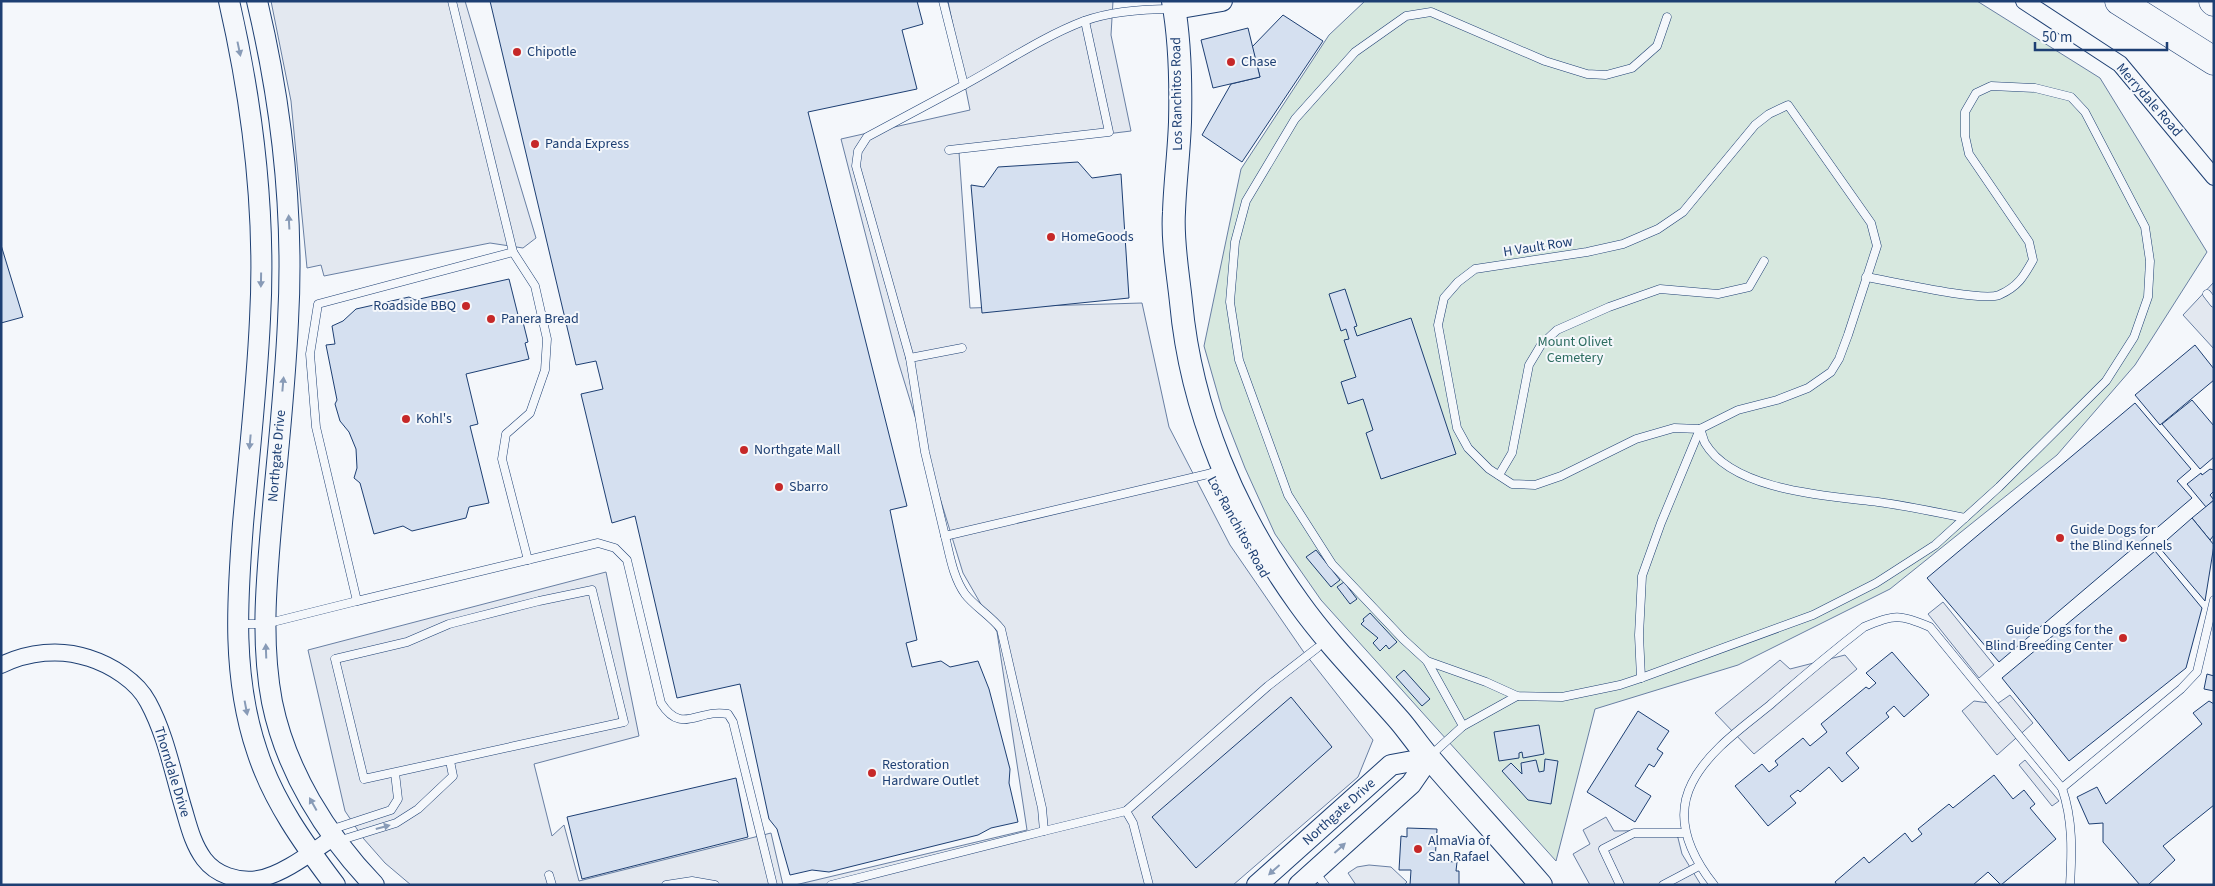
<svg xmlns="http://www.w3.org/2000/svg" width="2215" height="886" font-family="'Source Sans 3',sans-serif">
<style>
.green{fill:#d7e8df;stroke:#687fa3}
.parking{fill:#e3e8f0;stroke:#687fa3}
.building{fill:#d5e0f0;stroke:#1d3f73}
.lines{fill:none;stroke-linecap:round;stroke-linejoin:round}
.service-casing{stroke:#1d3f73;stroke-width:9}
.minor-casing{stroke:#1d3f73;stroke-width:18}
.tertiary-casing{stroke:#1d3f73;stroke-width:22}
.secondary-casing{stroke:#1d3f73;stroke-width:24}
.motorway-casing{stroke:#1d3f73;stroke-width:29}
.service{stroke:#f4f7fb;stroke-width:8}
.minor{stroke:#f4f7fb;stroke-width:16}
.tertiary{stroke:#f4f7fb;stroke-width:20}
.secondary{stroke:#f4f7fb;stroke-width:22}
.motorway{stroke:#f4f7fb;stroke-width:28}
.oneway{fill:#889bb7}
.poi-dot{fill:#c62828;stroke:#f4f7fb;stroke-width:2}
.labels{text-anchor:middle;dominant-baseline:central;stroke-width:4;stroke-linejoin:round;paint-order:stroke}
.poi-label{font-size:14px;fill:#1d3f73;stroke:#f4f7fb;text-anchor:start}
.street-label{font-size:14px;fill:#1d3f73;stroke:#f4f7fb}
.park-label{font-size:14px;fill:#2c6c60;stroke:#f4f7fb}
</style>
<rect width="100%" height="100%" fill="#f4f7fb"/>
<polygon class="green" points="1365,1 1977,1 2100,78 2207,252 2135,365 2057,455 1890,589 1738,665 1595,709 1556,861 1321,600 1275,534 1245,468 1222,409 1204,346 1241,169 1329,35"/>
<g class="parking">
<polygon points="271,1 465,1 536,238 523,248 490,243 324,276 321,265 307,268 291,101"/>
<polygon points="948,1 1113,1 1111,35 1131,131 959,152 970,308 1142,303 1169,427 1230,545 1303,651 1373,740 1358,777 1233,885 795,885 1027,830 997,632 963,573 898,361 841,139 970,110"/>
<polygon points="2214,282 2214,349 2183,315"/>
<polygon points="606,572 639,736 534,764 552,836 564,825 579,881 771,833 783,885 411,885 385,863 363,838 345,811 308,650"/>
<polygon points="1943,602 1994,665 1979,678 1928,614"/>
<polygon points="1845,655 1857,669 1754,754 1715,713 1780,660 1790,669"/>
<polygon points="2010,695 2033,723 1997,755 1962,711 1974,701 1997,704"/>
<polygon points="2025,760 2059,801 2052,806 2019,765"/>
<polygon points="1606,817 1614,831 1676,830 1682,854 1701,885 1590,885 1573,854 1590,844 1583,830"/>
<polygon points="1369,865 1391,867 1407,882 1404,885 1356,885 1348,873 1357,867"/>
</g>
<g class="building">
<polygon points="490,1 917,1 923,24 902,30 917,89 808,112 907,506 890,510 917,640 906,643 912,667 941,661 950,667 978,661 989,689 1010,769 1009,783 1018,822 991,828 978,835 829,872 812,870 790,875 777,829 769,819 740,684 677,698 635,516 612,523 581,394 603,389 596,361 576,365"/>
<polygon points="1283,15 1323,41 1242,162 1202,135 1231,84 1260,77 1252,47"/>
<polygon points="1248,28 1260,77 1213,88 1201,40"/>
<polygon points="1078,162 1092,178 1121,174 1129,298 982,313 971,185 984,187 998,167"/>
<polygon points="1,245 23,317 1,323"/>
<polygon points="509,279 520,323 523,322 528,342 525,343 529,359 466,374 478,424 470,426 489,503 469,507 466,518 412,531 403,526 374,534 360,483 354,478 357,468 356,449 349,432 340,421 335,404 337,400 326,345 335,344 332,326 343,321 356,309 409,297 415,300"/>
<polygon points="1345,289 1357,326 1354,327 1357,336 1411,318 1456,454 1381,479 1366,433 1373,430 1363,399 1348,404 1341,382 1356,377 1344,340 1349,339 1346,329 1341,331 1329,294"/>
<polygon points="2195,345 2214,369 2214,380 2160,425 2135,395"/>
<polygon points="2192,400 2214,426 2214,457 2200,469 2162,424"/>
<polygon points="2135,403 2191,469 2177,481 2192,498 1999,662 1927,578"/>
<polygon points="2210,469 2214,470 2214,491 2210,495 2214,500 2206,507 2187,484 2201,473 2202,475"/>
<polygon points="2214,500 2214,535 2210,540 2192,518"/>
<polygon points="2192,518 2214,545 2205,601 2159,547"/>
<polygon points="1316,550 1340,580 1331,587 1306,557"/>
<polygon points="2155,551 2202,608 2186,668 2069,761 2002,678"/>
<polygon points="1344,582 1357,599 1350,604 1337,587"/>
<polygon points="1370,613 1397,642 1389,649 1386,645 1380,651 1373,643 1378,638 1361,624 1364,621 1363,619"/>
<polygon points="1892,652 1929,695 1904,717 1894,706 1886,713 1889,717 1846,753 1859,768 1842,782 1829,767 1800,792 1798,790 1790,796 1796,803 1768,826 1735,786 1762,764 1769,772 1778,765 1775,761 1803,738 1810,746 1827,732 1821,724 1866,687 1869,689 1876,683 1866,673"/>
<polygon points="1404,670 1430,699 1422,706 1396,677"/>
<polygon points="2207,674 2214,676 2214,691 2204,689"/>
<polygon points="1291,697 1332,747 1196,868 1152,817"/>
<polygon points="2209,701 2214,704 2214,805 2163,846 2175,860 2148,885 2140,885 2103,842 2103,823 2089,824 2077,797 2097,787 2106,804 2202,724 2193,713"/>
<polygon points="1638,711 1669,731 1657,749 1663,753 1654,767 1649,764 1635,786 1651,796 1635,822 1587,792"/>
<polygon points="1539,725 1544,754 1523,758 1522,752 1519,753 1519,758 1499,761 1494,732"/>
<polygon points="1545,759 1558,761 1551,804 1528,800 1502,771 1511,763 1522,774 1521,763 1536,760 1539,772 1544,771"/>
<polygon points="1994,775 2013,799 2024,790 2035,804 2030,808 2056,839 2001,885 1988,872 1973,885 1837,885 1835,882 1864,857 1869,863 1905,833 1912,842 1922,834 1918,829 1934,816 1949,804 1953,808"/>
<polygon points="736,778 748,837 582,879 567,817"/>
<polygon points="1407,828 1437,829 1435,861 1457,862 1456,871 1459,871 1459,885 1410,885 1411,870 1399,870 1401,836 1407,837"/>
</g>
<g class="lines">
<defs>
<g id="service">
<path d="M452 1 513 252 318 304 310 354 316 427 357 601 598 543 615 548 627 560 661 703C682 736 698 708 728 714L733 722 773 885"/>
<path d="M943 1 964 85C1003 64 1042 37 1084 21 1109 12 1145 9 1172 9"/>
<polygon points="1788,105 1871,223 1877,246 1848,335 1839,359 1831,372 1808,388 1777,400 1738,410 1700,429 1674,428 1636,439 1561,476 1535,485 1512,484 1489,469 1468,448 1457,428 1438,325 1444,298 1458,282 1475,269 1587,252 1623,244 1658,229 1683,212 1755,125 1769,114"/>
<polyline points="949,150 1109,132 1085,21"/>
<polyline points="513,252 535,286 547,339 545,370 530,413 506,434 502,459 528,560"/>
<polyline points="2207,294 2214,303"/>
<polyline points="910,358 856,166 858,151 867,137 964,85"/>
<path d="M1700 429C1702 433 1703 439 1705 443 1733 491 1829 496 1878 502 1907 506 1936 512 1965 518"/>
<polyline points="1499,475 1512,453 1529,365 1541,345 1557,330 1609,307 1660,289 1718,294 1749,287 1764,261"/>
<polyline points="945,536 925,452 910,358 962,348"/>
<polygon points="592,590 624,722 364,779 335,659 407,642 449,624 539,601"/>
<polyline points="239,624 265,624 357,601"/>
<path d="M1427 661 1486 682 1517 696 1562 697 1620 685 1641 678 1813 615 1876 583 1935 545 1999 487 2106 381 2134 337 2148 297 2150 261 2145 227 2085 112 2071 97 2035 88 1991 86 1976 93 1965 112V136L1969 154 2029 242 2033 260C2024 276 2018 287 1999 295 1981 302 1890 281 1866 277"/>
<polyline points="1641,678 1639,635 1642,576 1661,523 1700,429"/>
<polyline points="1463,726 1427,661 1403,639 1332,564 1288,495 1239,360 1230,302 1235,242 1246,201 1295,119 1355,52 1406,16 1431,12 1545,61 1587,74 1606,75 1632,68 1657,46 1667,17"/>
<polyline points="1430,756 1463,726 1517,696"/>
<polyline points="2062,788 2181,689 2197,672 2214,600"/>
<polyline points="1126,811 1268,686 1317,648"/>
<polyline points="330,830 391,810 398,799 395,773"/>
<polyline points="1044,831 1126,811 1133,823 1149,885"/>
<polyline points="338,841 396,823 418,809 453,776 450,761"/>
<polyline points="1314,871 1325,885"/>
<polyline points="549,875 552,885"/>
<polyline points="666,885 692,881 715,885"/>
<path d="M831 885 1044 831 1042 808 1001 629C991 616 974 606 965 594 953 577 950 556 945 536L1208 474 1222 469"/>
<polyline points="1620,885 1603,849 1634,833 1685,833"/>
<polyline points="1663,885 1699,866"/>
<path d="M1714 885C1691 856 1673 820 1692 783 1708 751 1743 727 1770 705 1801 678 1832 652 1864 627 1894 614 1900 614 1930 627L2062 788C2073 820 2072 852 2070 885"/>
</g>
<g id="minor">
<polyline points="2024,1 2120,64 2214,177"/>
<path d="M1 665C28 652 60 648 89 658 111 665 137 681 148 702 166 735 173 774 184 810 189 827 193 844 204 859 216 875 238 882 258 879 283 875 313 851 334 837"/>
</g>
<g id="tertiary">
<path d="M229 1C253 106 266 211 260 319 257 387 249 456 243 524 237 601 232 677 257 751 273 801 304 844 335 885"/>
<path d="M257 1C282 106 294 213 288 321 285 390 277 459 271 528 266 586 261 644 272 702 286 771 326 835 374 885"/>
<polyline points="1175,9 1222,1"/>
<polyline points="1257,885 1391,765 1429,758"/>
<polyline points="1299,885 1411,784 1429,758"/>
</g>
<path id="secondary" d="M1173 1C1180 40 1181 82 1180 122 1179 152 1175 182 1174 212 1172 241 1178 273 1181 302 1191 411 1235 514 1299 603 1329 645 1366 682 1400 721 1411 734 1420 748 1431 760 1467 802 1505 843 1541 885"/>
<g id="motorway">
<polyline points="2119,1 2214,61"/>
<polyline points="2213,1 2214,2"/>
</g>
</defs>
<use href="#service" class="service-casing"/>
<use href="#minor" class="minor-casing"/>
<use href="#tertiary" class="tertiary-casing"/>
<use href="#secondary" class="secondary-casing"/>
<use href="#motorway" class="motorway-casing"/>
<use href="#service" class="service"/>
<use href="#minor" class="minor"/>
<use href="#tertiary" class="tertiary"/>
<use href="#secondary" class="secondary"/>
<use href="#motorway" class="motorway"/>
</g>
<defs><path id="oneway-solid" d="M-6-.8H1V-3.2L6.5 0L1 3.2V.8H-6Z" transform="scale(1.25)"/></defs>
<g class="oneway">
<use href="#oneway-solid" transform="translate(239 49) rotate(78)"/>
<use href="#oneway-solid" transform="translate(289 222) rotate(-93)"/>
<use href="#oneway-solid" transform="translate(261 280) rotate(91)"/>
<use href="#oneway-solid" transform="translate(283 384) rotate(-85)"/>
<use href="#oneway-solid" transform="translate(250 442) rotate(95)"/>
<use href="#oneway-solid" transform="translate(266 651) rotate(-92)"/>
<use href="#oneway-solid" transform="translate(246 708) rotate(79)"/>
<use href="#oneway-solid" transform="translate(313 804) rotate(-119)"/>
<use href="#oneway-solid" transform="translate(383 827) rotate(-15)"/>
<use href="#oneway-solid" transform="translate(1340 848) rotate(-42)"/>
<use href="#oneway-solid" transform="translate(1274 870) rotate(138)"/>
</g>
<g class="poi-dot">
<circle cx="517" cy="52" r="5"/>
<circle cx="1231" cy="62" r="5"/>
<circle cx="535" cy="144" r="5"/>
<circle cx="1051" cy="237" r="5"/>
<circle cx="466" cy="306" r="5"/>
<circle cx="491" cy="319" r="5"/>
<circle cx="406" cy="419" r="5"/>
<circle cx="744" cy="450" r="5"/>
<circle cx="779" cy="487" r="5"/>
<circle cx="2060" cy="538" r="5"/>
<circle cx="2123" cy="638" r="5"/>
<circle cx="872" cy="773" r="5"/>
<circle cx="1418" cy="849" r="5"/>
</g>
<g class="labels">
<g class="poi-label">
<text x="527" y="52">Chipotle</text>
<text x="1241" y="62">Chase</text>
<text x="545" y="144">Panda Express</text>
<text x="1061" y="237">HomeGoods</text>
<text x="456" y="306" text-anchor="end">Roadside BBQ</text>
<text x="501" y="319">Panera Bread</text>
<text x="416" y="419">Kohl's</text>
<text x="754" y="450">Northgate Mall</text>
<text x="789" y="487">Sbarro</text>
<text x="2070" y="530">Guide Dogs for<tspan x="2070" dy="16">the Blind Kennels</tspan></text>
<text x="2113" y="630" text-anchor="end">Guide Dogs for the<tspan x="2113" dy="16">Blind Breeding Center</tspan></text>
<text x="882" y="765">Restoration<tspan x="882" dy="16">Hardware Outlet</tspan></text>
<text x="1428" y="841">AlmaVia of<tspan x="1428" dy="16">San Rafael</tspan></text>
</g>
<g class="street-label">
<text transform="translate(1177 94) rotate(-91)">Los Ranchitos Road</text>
<text transform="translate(2149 100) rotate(49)">Merrydale Road</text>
<text transform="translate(1538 247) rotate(-9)">H Vault Row</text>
<text transform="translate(277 456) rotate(-85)">Northgate Drive</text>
<text transform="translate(1238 527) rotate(61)">Los Ranchitos Road</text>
<text transform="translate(172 772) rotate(73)">Thorndale Drive</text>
<text transform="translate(1339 812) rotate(-42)">Northgate Drive</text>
</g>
<g class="park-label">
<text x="1575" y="342">Mount Olivet<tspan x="1575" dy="16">Cemetery</tspan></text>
</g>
</g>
<rect width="2215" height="886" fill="none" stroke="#1d3f73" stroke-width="5"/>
<path d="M2035 42v8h132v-8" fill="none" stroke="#1d3f73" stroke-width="2.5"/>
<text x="2042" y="42" font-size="15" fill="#1d3f73" stroke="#f4f7fb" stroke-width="4" paint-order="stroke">50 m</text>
</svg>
